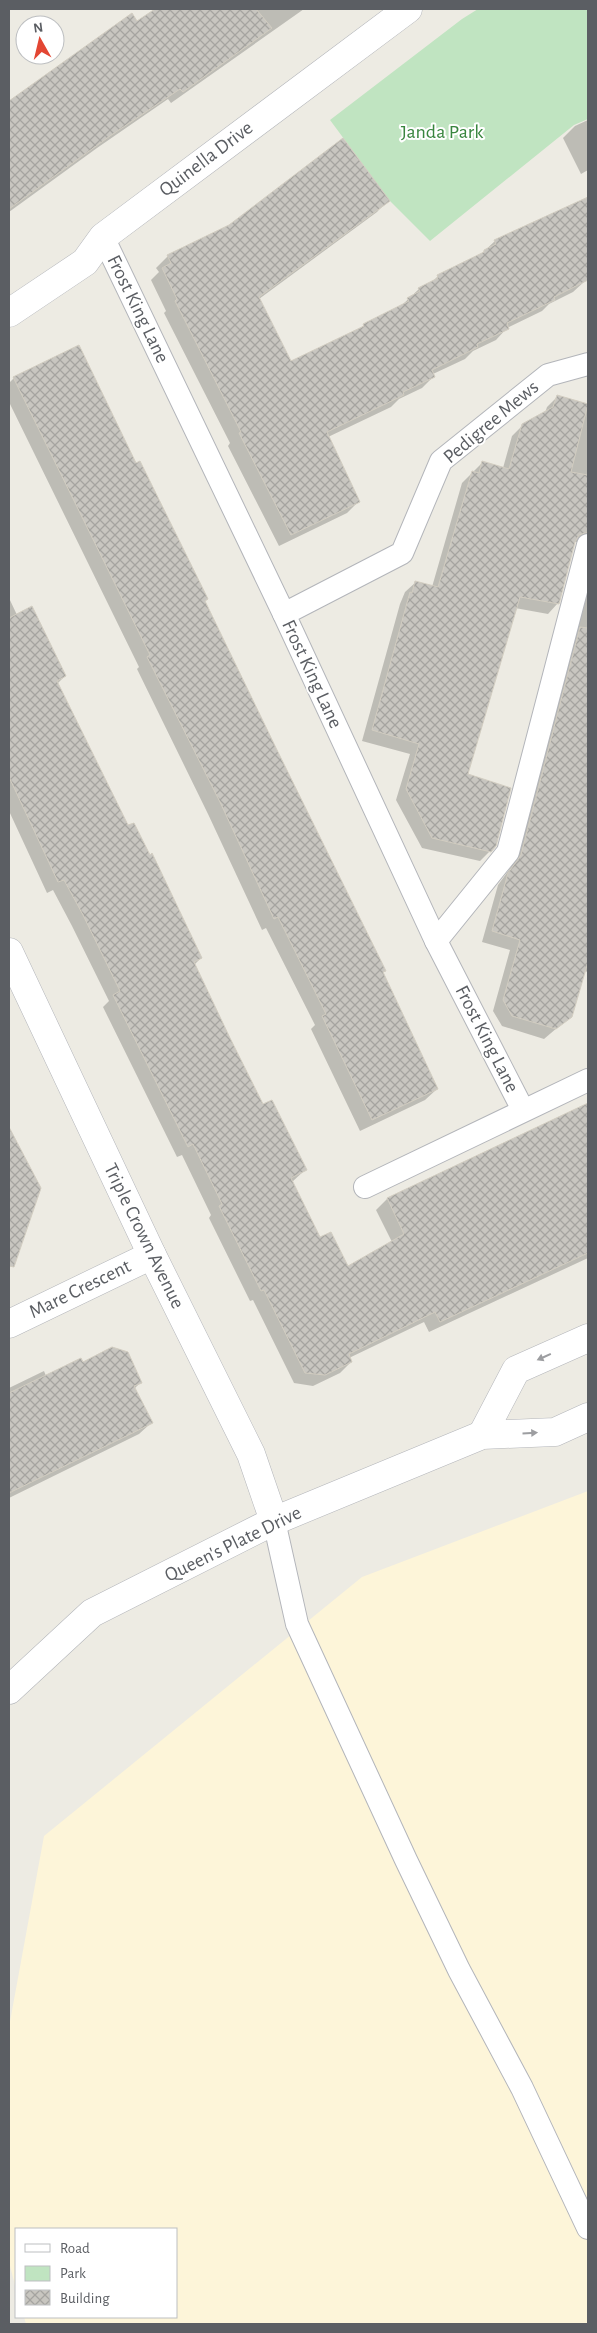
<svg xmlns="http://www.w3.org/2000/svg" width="597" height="2333" font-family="'Alegreya Sans',sans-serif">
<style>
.commercial{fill:#fdf5d9}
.green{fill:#c0e4c1}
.shadow{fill:#0003}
.building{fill:url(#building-cross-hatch);stroke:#d2cdc1}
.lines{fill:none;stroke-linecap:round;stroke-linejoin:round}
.service-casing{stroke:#b3b5ba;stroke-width:24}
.minor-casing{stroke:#b3b5ba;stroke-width:29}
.tertiary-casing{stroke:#b3b5ba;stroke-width:29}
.service{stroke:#fff;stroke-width:22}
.minor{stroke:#fff;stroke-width:28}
.tertiary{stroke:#fff;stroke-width:28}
.oneway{fill:#9d9ea1}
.labels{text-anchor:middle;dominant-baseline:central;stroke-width:4;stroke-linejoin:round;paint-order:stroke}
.park-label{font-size:20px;fill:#38853e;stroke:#fff}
.street-label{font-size:20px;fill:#5b5e63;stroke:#fff}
</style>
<defs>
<pattern id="building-cross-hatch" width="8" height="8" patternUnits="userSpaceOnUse" patternTransform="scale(1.25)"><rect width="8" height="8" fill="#c8c6c0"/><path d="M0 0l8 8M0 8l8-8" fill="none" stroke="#a5a4a0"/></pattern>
</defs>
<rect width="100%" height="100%" fill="#edebe3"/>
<polygon class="commercial" points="588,1491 588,2324 26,2324 24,2317 176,2317 176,2229 16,2229 16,2289 9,2262 9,2027 44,1836 362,1577"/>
<polygon class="green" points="478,9 588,9 588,119 574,125 430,241 390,201 330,120 462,19"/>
<g class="shadow">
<polygon points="157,9 304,9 171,103 168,99 97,148 9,212 9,103 132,15 137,22"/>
<polygon points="588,120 588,170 581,174 563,138 575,126"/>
<polygon points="388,200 377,212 259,299 290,363 359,330 364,325 401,306 419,289 432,282 438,276 480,255 495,241 585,281 573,292 549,304 542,311 507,328 496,340 473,351 465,359 433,374 434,376 422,388 399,399 391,407 328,437 359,501 347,513 279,546 228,446 230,443 164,313 166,311 151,280 159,272 156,268 168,256"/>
<polygon points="14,378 204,601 384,971 382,973 437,1089 425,1100 360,1131 311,1029 315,1025 266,928 262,930 208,814 137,669 139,667 9,402 9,383"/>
<polygon points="557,397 588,405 588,549 581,542 574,542 558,603 548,614 515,608 466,775 490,851 480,861 422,848 396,800 410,754 362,741 400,604 405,592 416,582 432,587 462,483 483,462 503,468 512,436 523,425 545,413 547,407"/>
<polygon points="588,569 588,972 584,971 571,1016 544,1039 502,1026 493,1011 510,950 482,942 498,885 511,867"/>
<polygon points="9,598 17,615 65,676 57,684 127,826 201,958 194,965 263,1106 305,1170 292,1182 320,1239 348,1267 392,1242 376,1210 387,1199 588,1104 588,1258 429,1332 424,1322 349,1358 351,1362 340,1373 313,1386 294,1383 253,1300 250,1301 209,1218 211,1215 182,1155 177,1157 103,1007 109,1001 72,926 53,890 47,893 9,811"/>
<polygon points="9,1135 19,1157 23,1214 9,1221"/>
<polygon points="82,1363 141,1382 134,1389 151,1423 139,1434 9,1498 9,1388 44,1371 46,1376"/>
</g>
<g class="building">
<polygon points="155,9 256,9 272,28 183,92 180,89 110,136 9,209 9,101 132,13 137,21"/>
<polygon points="343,138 390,201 259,297 291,361 364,326 363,324 409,301 407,298 420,291 418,288 438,278 437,275 484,252 484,250 496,244 494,240 588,197 588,280 554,297 555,300 507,323 509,329 477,344 478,347 432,370 435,377 403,392 404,395 327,432 360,502 291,535 239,433 241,432 175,301 177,299 162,268 171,263 167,255 229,225"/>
<polygon points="79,345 136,463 140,461 176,534 208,599 205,601 277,750 386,971 383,972 438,1089 372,1120 322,1016 326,1014 278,917 274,919 220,802 147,657 150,655 13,377"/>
<polygon points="557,395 588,404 571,472 588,475 588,532 579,535 575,542 559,604 520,597 468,774 511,788 496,846 491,852 432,838 406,789 419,744 372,730 410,592 412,593 415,581 438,587 472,471 479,473 482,461 509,469 522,424 553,407"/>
<polygon points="32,606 66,676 57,681 128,825 134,823 150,855 152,853 202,958 194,962 230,1038 263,1104 272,1100 307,1170 291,1178 320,1237 331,1232 348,1266 404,1234 387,1198 588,1103 588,1253 440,1322 435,1312 349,1354 352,1362 325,1375 305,1373 264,1290 261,1291 219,1206 222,1204 193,1144 188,1147 113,995 120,991 83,915 64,880 58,882 9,777 9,618"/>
<polygon points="580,627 588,628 588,962 572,1017 556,1029 512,1016 503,1000 520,940 492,931 508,873 521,855"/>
<polygon points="9,1127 41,1188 14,1267 9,1266"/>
<polygon points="112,1347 128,1352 142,1383 134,1386 153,1423 9,1493 9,1393 81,1358 83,1362"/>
</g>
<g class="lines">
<defs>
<g id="service">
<polyline points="103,237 284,614 436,941 523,1110"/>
<polyline points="284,614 402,553 441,461 548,375 588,364"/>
<polyline points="436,941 508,852 588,545"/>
<polyline points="365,1187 588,1080"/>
<polyline points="274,1521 297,1624 406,1860 459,1970 522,2088 588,2228"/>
</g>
<g id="minor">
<polyline points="9,313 85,262 103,237 408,9"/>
<polyline points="9,952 152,1255 251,1454 274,1521"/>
<polyline points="9,1324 152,1255"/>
</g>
<g id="tertiary">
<polyline points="482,1435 516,1370 588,1338"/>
<polyline points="9,1690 92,1613 274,1521 482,1435 555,1432 588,1417"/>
</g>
</defs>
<use href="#service" class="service-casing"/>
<use href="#minor" class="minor-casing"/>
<use href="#tertiary" class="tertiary-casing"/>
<use href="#service" class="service"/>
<use href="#minor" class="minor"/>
<use href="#tertiary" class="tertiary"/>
</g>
<defs><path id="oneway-solid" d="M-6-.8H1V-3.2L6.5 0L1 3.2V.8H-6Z" transform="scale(1.25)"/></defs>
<g class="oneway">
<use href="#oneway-solid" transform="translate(544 1357) rotate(156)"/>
<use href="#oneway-solid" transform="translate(530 1433) rotate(-3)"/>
</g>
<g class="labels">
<g class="park-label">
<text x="442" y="132">Janda Park</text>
</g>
<g class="street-label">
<text transform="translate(206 159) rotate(-37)">Quinella Drive</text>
<text transform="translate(138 309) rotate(64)">Frost King Lane</text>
<text transform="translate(491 422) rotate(-40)">Pedigree Mews</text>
<text transform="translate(312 674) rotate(65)">Frost King Lane</text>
<text transform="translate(487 1039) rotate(63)">Frost King Lane</text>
<text transform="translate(144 1236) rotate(64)">Triple Crown Avenue</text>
<text transform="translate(80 1289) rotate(-26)">Mare Crescent</text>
<text transform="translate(233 1544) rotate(-26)">Queen's Plate Drive</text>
</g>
</g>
<rect width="597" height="2333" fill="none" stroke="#5b5e63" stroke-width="20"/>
<rect x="15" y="2228" width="162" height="90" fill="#ffffff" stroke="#bdbfc1"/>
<rect x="25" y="2244" width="25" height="8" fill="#ffffff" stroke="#bdbfc1"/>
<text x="60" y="2253" font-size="15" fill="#5b5e63">Road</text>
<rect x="25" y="2266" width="25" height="15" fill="#c0e4c1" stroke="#bdbfc1"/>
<text x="60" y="2278" font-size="15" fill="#5b5e63">Park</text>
<rect x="25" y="2290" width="25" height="15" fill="url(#building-cross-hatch)" stroke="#bdbfc1"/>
<text x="60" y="2303" font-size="15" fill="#5b5e63">Building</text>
<g transform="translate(40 40) rotate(352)"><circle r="24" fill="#ffffff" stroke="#bdbfc1"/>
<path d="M0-4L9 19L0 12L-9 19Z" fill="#e34633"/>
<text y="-8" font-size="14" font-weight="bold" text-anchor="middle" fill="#5b5e63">N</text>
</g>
</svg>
